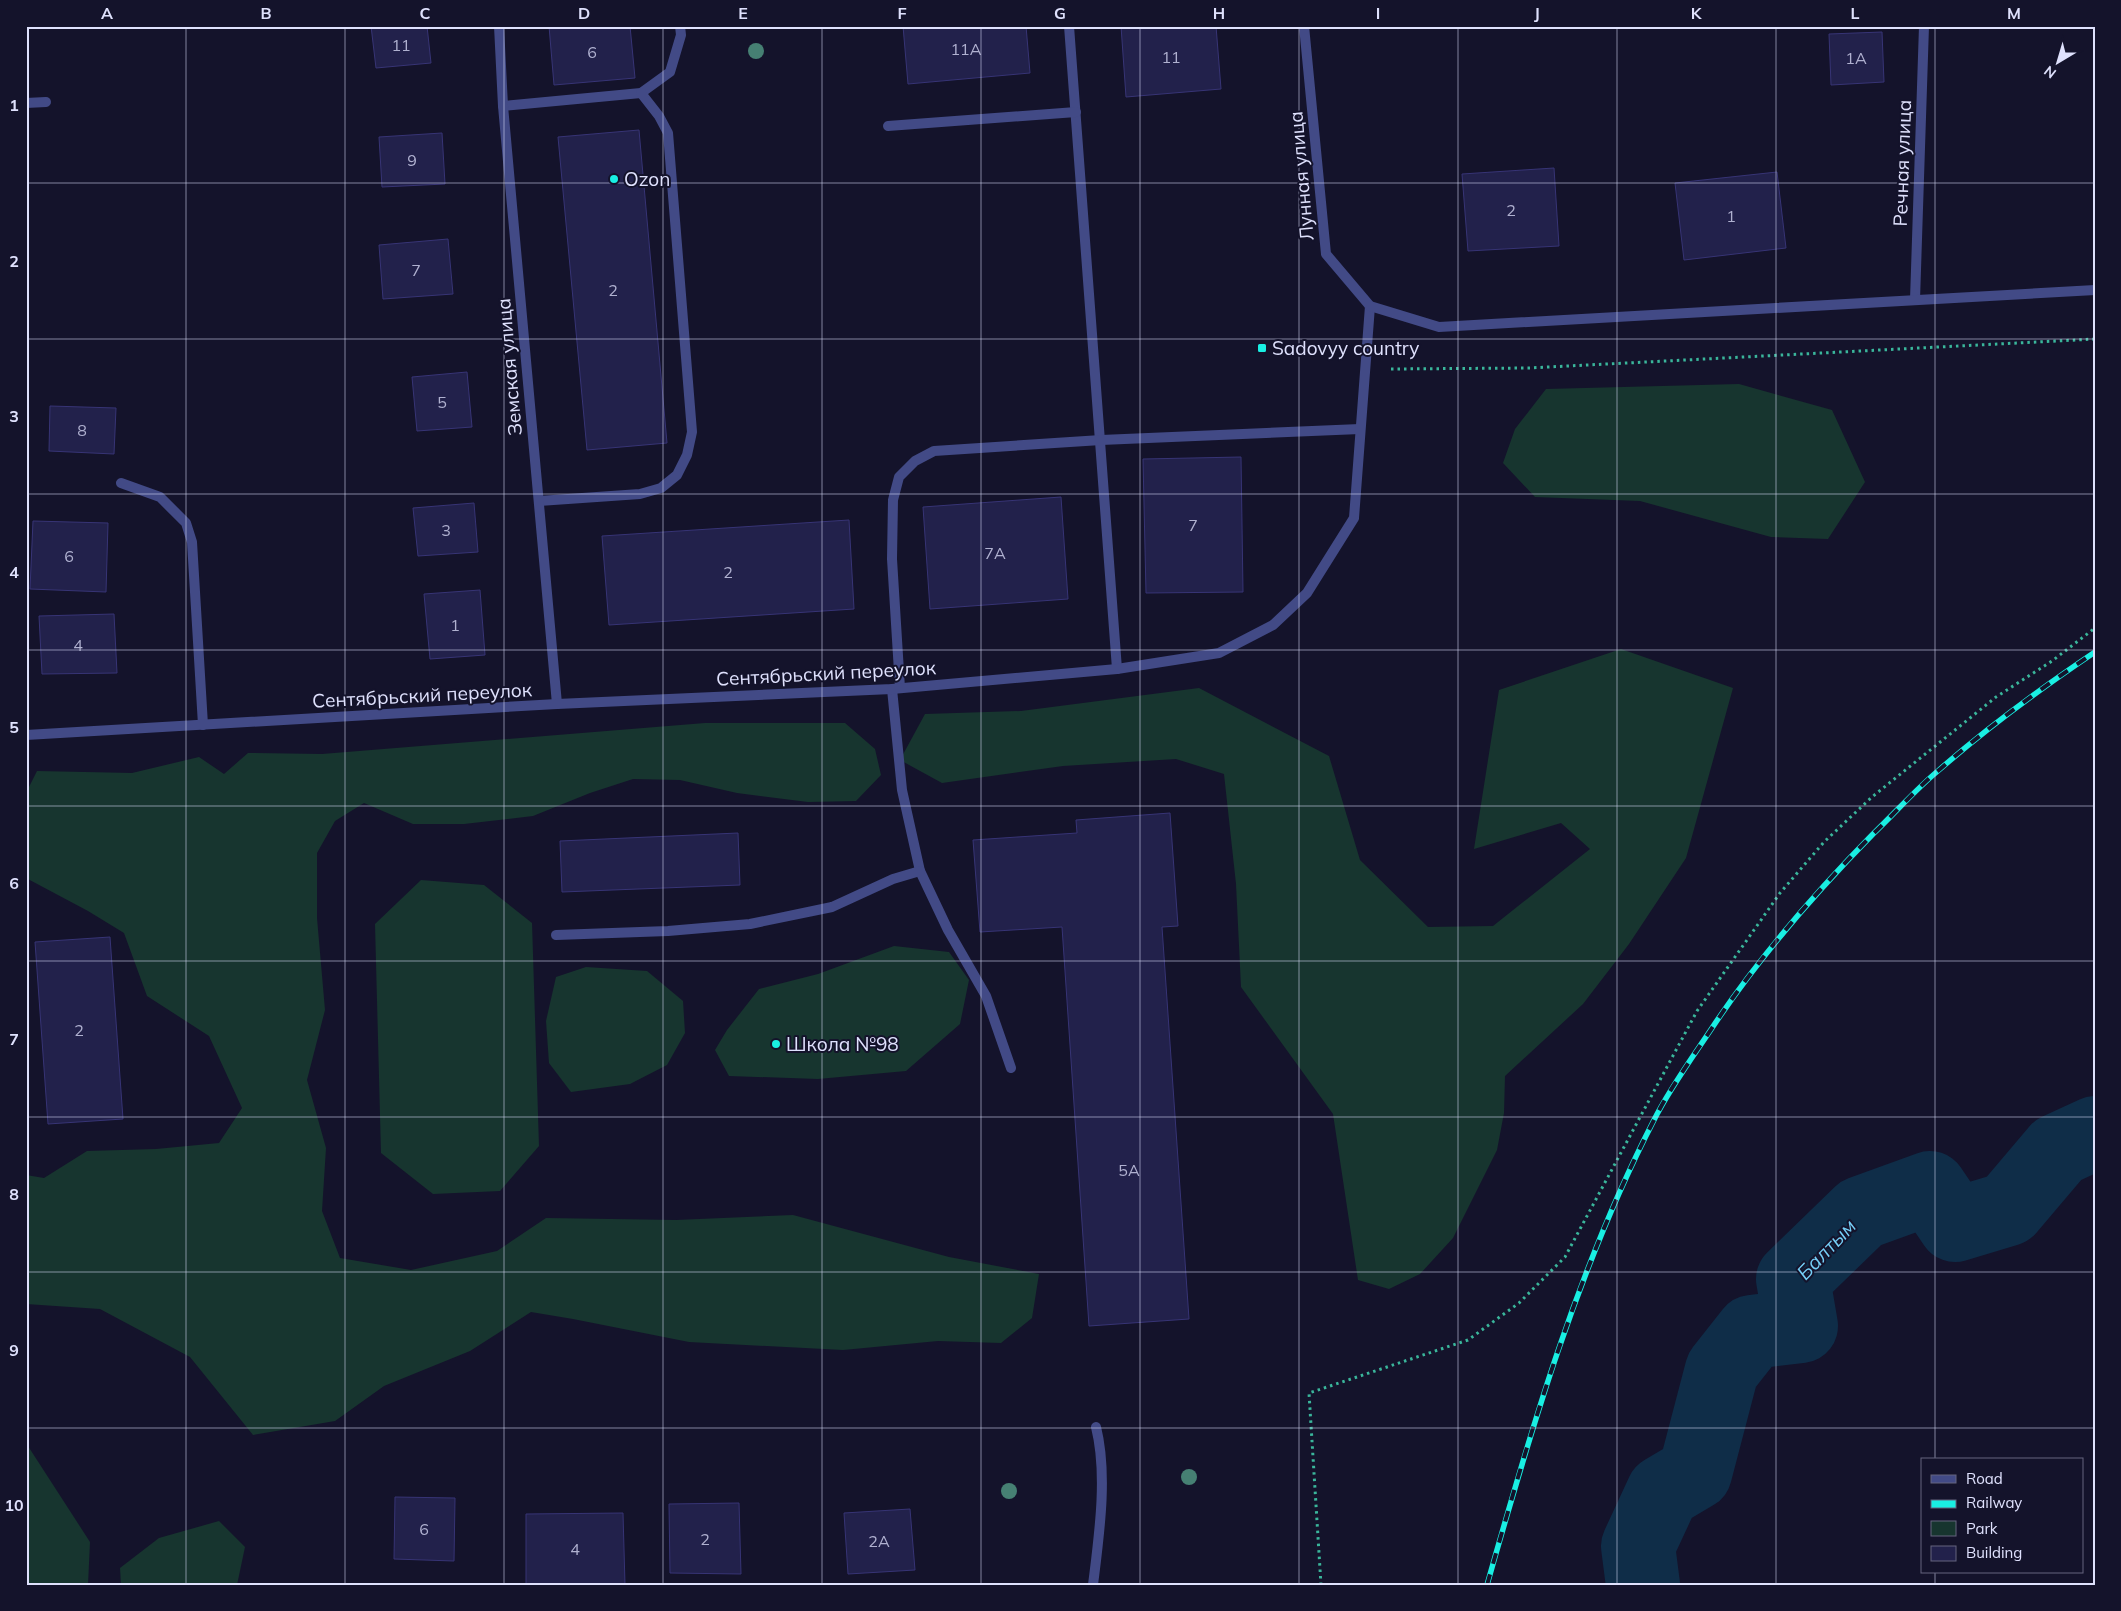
<svg xmlns="http://www.w3.org/2000/svg" width="2121" height="1611" font-family="Mulish,sans-serif">
<style>
.green{fill:#17352f}
.lines{fill:none;stroke-linecap:round;stroke-linejoin:round}
.river{stroke:#0f2d48;stroke-width:74}
.building{fill:#22214b;stroke:#373475}
.path{stroke:#3ab69b;stroke-width:3;stroke-dasharray:2.5 4;stroke-linecap:butt}
.service{stroke:#424a86;stroke-width:10}
.minor{stroke:#424a86;stroke-width:10}
.tertiary{stroke:#424a86;stroke-width:10}
.rail-casing{stroke:#19efe3;stroke-width:5.5}
.rail{stroke:#14132b;stroke-width:4;stroke-dasharray:11;stroke-linecap:butt}
.tree{fill:#468073}
.grid{fill:none;stroke:#dfe1fd;stroke-width:1;stroke-opacity:0.55}
.poi-dot{fill:#19efe3;stroke:#14132b;stroke-width:2}
.labels{text-anchor:middle;dominant-baseline:central;stroke-width:4;stroke-linejoin:round;paint-order:stroke}
.number-label{font-size:16px;fill:#b0b1d0}
.street-label{font-size:19px;fill:#dfe1fd;stroke:#14132b}
.poi-label{font-size:19px;fill:#dfe1fd;stroke:#14132b;text-anchor:start}
.water-label{font-size:20px;font-style:italic;fill:#75cef6;stroke:#14132b}
.neatline{fill:none;stroke:#dfe1fd;stroke-width:2}
.grid-label{font-size:16px;text-anchor:middle;font-weight:bold;fill:#dfe1fd}
</style>
<rect width="100%" height="100%" fill="#14132b"/>
<g class="green">
<polygon points="1739,384 1832,410 1865,482 1828,539 1771,537 1640,501 1535,497 1503,463 1515,429 1546,389"/>
<polygon points="1621,649 1733,688 1686,858 1629,944 1583,1004 1505,1076 1504,1113 1497,1150 1453,1238 1420,1274 1389,1289 1358,1280 1333,1114 1241,987 1236,884 1224,774 1176,759 1063,766 942,783 900,760 925,714 1021,711 1199,688 1329,756 1360,860 1428,927 1493,926 1590,849 1561,823 1474,849 1499,690"/>
<polygon points="705,723 845,723 875,749 881,775 856,801 808,802 737,793 680,780 633,779 590,793 533,816 464,824 413,824 364,803 335,821 317,853 317,918 325,1010 307,1080 326,1148 322,1211 340,1258 411,1270 497,1251 546,1218 676,1220 793,1215 949,1257 1039,1274 1032,1318 1001,1343 938,1341 843,1350 689,1342 573,1319 531,1312 470,1351 384,1386 335,1421 253,1435 190,1357 100,1309 26,1304 26,1175 44,1178 87,1151 156,1149 219,1143 242,1108 209,1036 147,996 124,933 88,911 26,878 26,793 37,771 132,773 199,757 224,774 248,753 322,754"/>
<polygon points="421,880 484,885 532,923 539,1146 500,1191 433,1194 381,1153 375,924"/>
<polygon points="894,946 949,952 969,980 960,1024 906,1071 818,1079 729,1076 715,1050 727,1030 759,989 818,974"/>
<polygon points="586,967 647,971 683,1001 685,1033 667,1065 630,1084 571,1092 549,1063 546,1021 556,977"/>
<polygon points="26,1443 90,1542 88,1585 26,1585"/>
<polygon points="219,1521 245,1547 237,1585 121,1585 120,1568 159,1538"/>
</g>
<g class="lines">
<polyline class="river" points="1643,1585 1638,1546 1663,1492 1695,1473 1722,1370 1752,1332 1801,1326 1793,1279 1861,1213 1930,1188 1955,1225 2008,1209 2058,1150 2095,1133"/>
</g>
<g class="building">
<polygon points="371,26 427,26 431,63 376,68"/>
<polygon points="549,26 630,26 635,78 554,85"/>
<polygon points="903,26 1026,26 1030,73 908,84"/>
<polygon points="1121,26 1216,26 1221,89 1126,97"/>
<polygon points="1882,32 1884,82 1831,85 1829,34"/>
<polygon points="639,130 667,443 587,450 558,137"/>
<polygon points="442,133 445,184 382,187 379,137"/>
<polygon points="1554,168 1559,246 1468,251 1462,174"/>
<polygon points="1777,172 1786,248 1684,260 1675,183"/>
<polygon points="448,239 453,294 383,299 379,245"/>
<polygon points="467,372 472,427 417,431 412,377"/>
<polygon points="50,406 116,408 114,454 49,451"/>
<polygon points="1241,457 1243,592 1146,593 1143,459"/>
<polygon points="1061,497 1068,599 930,609 923,507"/>
<polygon points="474,503 478,552 418,556 413,508"/>
<polygon points="849,520 854,609 609,625 602,536"/>
<polygon points="33,521 108,523 106,592 30,589"/>
<polygon points="480,590 485,655 430,659 424,594"/>
<polygon points="114,614 117,673 42,674 39,616"/>
<polygon points="1170,813 1178,926 1162,927 1189,1319 1089,1326 1062,927 980,932 973,840 1077,833 1076,820"/>
<polygon points="738,833 740,885 562,892 560,841"/>
<polygon points="110,937 123,1119 48,1124 35,942"/>
<polygon points="395,1497 455,1498 454,1561 394,1559"/>
<polygon points="739,1503 741,1574 670,1573 669,1504"/>
<polygon points="910,1509 915,1570 848,1574 844,1513"/>
<polygon points="623,1513 625,1585 526,1585 526,1514"/>
</g>
<g class="lines">
<g class="path">
<polyline points="1391,369 1529,368 2095,339"/>
<polyline points="1321,1585 1309,1393 1468,1340 1519,1303 1565,1257 1697,1011 1780,893 1824,842 1872,797 1996,697 2052,661 2095,628"/>
</g>
<g class="service">
<polyline points="1069,26 1117,669"/>
<polyline points="26,103 46,102"/>
<polyline points="503,106 641,93 670,72 681,35 680,26"/>
<polyline points="888,126 1076,112"/>
<polyline points="121,483 160,497 186,523 192,542 203,725"/>
<polyline points="539,501 640,494 661,488 677,475 687,455 692,432 668,133 659,116 641,93"/>
<polyline points="900,688 892,559 893,500 899,477 915,461 934,451 1101,440 1360,429"/>
<polyline points="892,689 902,790 920,871 948,930 986,996 1011,1068"/>
<polyline points="556,935 668,931 750,924 832,907 893,879 920,871"/>
<path d="M1093 1585C1099 1536 1108 1475 1096 1427"/>
</g>
<g class="minor">
<polyline points="499,26 503,106 557,704"/>
<polyline points="1915,300 1924,26"/>
<polyline points="26,735 557,704 892,689 1117,669 1219,653 1273,625 1307,593 1354,518 1370,306"/>
</g>
<polyline class="tertiary" points="1304,26 1326,254 1370,306 1439,327 2095,290"/>
<defs>
<path id="rail" d="M1487 1585C1532 1426 1578 1268 1654 1120 1670 1088 1692 1058 1712 1028 1759 957 1814 894 1873 834 1895 813 1916 789 1939 770 1988 727 2040 689 2095 652"/>
</defs>
<use href="#rail" class="rail-casing"/>
<use href="#rail" class="rail"/>
</g>
<g class="tree">
<circle cx="756" cy="51" r="8"/>
<circle cx="1189" cy="1477" r="8"/>
<circle cx="1009" cy="1491" r="8"/>
</g>
<path class="grid" d="M186 26V1585M345 26V1585M504 26V1585M663 26V1585M822 26V1585M981 26V1585M1140 26V1585M1299 26V1585M1458 26V1585M1617 26V1585M1776 26V1585M1935 26V1460M26 183H2095M26 339H2095M26 494H2095M26 650H2095M26 806H2095M26 961H2095M26 1117H2095M26 1272H2095M26 1428H2095M1935 1572V1585"/>
<g class="poi-dot">
<circle cx="614" cy="179" r="5"/>
<rect x="1257" y="343" width="10" height="10" rx="2.5"/>
<circle cx="776" cy="1044" r="5"/>
</g>
<g class="labels">
<g class="number-label">
<text x="401" y="45">11</text>
<text x="966" y="49">11А</text>
<text x="592" y="52">6</text>
<text x="1171" y="57">11</text>
<text x="1856" y="58">1А</text>
<text x="412" y="160">9</text>
<text x="1511" y="210">2</text>
<text x="1731" y="216">1</text>
<text x="416" y="270">7</text>
<text x="613" y="290">2</text>
<text x="442" y="402">5</text>
<text x="82" y="430">8</text>
<text x="1193" y="525">7</text>
<text x="446" y="530">3</text>
<text x="995" y="553">7А</text>
<text x="69" y="556">6</text>
<text x="728" y="572">2</text>
<text x="455" y="625">1</text>
<text x="78" y="645">4</text>
<text x="79" y="1030">2</text>
<text x="1129" y="1170">5А</text>
<text x="424" y="1529">6</text>
<text x="705" y="1539">2</text>
<text x="879" y="1541">2А</text>
<text x="575" y="1549">4</text>
</g>
<g class="street-label">
<text transform="translate(1902 163) rotate(-88)">Речная улица</text>
<text transform="translate(1301 176) rotate(-95)">Лунная улица</text>
<text transform="translate(509 367) rotate(-95)">Земская улица</text>
<text transform="translate(826 673) rotate(-3)">Сентябрьский переулок</text>
<text transform="translate(422 695) rotate(-3)">Сентябрьский переулок</text>
</g>
<g class="poi-label">
<text x="624" y="179">Ozon</text>
<text x="1272" y="348">Sadovyy country</text>
<text x="786" y="1044">Школа №98</text>
</g>
<g class="water-label">
<text transform="translate(1826 1249) rotate(-46)">Балтым</text>
</g>
</g>
<rect width="2121" height="1611" fill="none" stroke="#14132b" stroke-width="55"/>
<rect x="1921" y="1458" width="162" height="115" fill="#14132b" stroke="#65657f"/>
<rect x="1931" y="1475" width="25" height="8" fill="#424a86" stroke="#65657f"/>
<text x="1966" y="1484" font-size="15" fill="#dfe1fd">Road</text>
<rect x="1931" y="1500" width="25" height="8" fill="#19efe3" stroke="#65657f"/>
<text x="1966" y="1508" font-size="15" fill="#dfe1fd">Railway</text>
<rect x="1931" y="1521" width="25" height="15" fill="#17352f" stroke="#65657f"/>
<text x="1966" y="1534" font-size="15" fill="#dfe1fd">Park</text>
<rect x="1931" y="1546" width="25" height="15" fill="#22214b" stroke="#65657f"/>
<text x="1966" y="1558" font-size="15" fill="#dfe1fd">Building</text>
<g transform="translate(2058 62) rotate(218)" stroke="#14132b" stroke-width="4" paint-order="stroke">
<path d="M0-4L9 19L0 12L-9 19Z" fill="#dfe1fd"/>
<text y="-8" font-size="14" font-weight="bold" text-anchor="middle" fill="#dfe1fd">N</text>
</g>
<rect x="28" y="28" width="2066" height="1556" class="neatline"/>
<g class="grid-label">
<text x="107" y="19">A</text>
<text x="266" y="19">B</text>
<text x="425" y="19">C</text>
<text x="584" y="19">D</text>
<text x="743" y="19">E</text>
<text x="902" y="19">F</text>
<text x="1060" y="19">G</text>
<text x="1219" y="19">H</text>
<text x="1378" y="19">I</text>
<text x="1537" y="19">J</text>
<text x="1696" y="19">K</text>
<text x="1855" y="19">L</text>
<text x="2014" y="19">M</text>
<text x="14" y="111">1</text>
<text x="14" y="267">2</text>
<text x="14" y="422">3</text>
<text x="14" y="578">4</text>
<text x="14" y="733">5</text>
<text x="14" y="889">6</text>
<text x="14" y="1045">7</text>
<text x="14" y="1200">8</text>
<text x="14" y="1356">9</text>
<text x="14" y="1511">10</text>
</g>
</svg>
